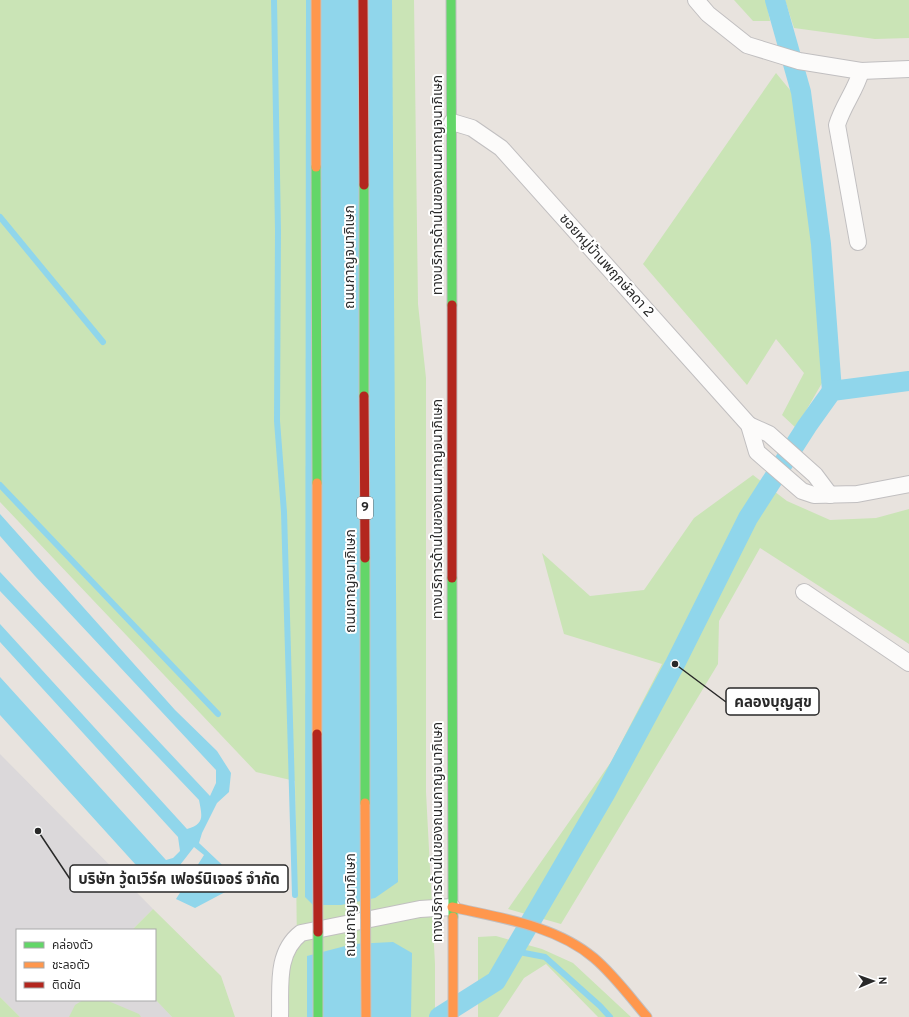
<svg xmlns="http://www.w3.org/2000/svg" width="909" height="1017" font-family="Overpass,'Noto Sans Thai',sans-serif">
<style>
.industrial{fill:#dbd8da}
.green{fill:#cae4b6}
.water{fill:#90d6eb}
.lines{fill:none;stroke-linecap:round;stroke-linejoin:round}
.stream{stroke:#90d6eb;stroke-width:6}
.canal{stroke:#90d6eb;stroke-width:20}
.street-casing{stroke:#c1bfc0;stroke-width:18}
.fast-casing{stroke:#c1bfc0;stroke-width:11}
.slow-casing{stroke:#c1bfc0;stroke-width:11}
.jam-casing{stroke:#c1bfc0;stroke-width:11}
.street{stroke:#fcfbfa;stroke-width:16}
.fast{stroke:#63d668;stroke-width:9}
.slow{stroke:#ff974d;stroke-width:9}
.jam{stroke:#b3261e;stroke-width:9}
.fast-bridge-casing{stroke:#c4c2c0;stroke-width:11;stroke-linecap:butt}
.slow-bridge-casing{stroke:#c4c2c0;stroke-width:11;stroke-linecap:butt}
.jam-bridge-casing{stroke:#c4c2c0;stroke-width:11;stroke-linecap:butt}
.fast-bridge{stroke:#63d668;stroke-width:9}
.slow-bridge{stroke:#ff974d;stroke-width:9}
.jam-bridge{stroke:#b3261e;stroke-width:9}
.labels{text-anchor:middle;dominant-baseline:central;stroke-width:4;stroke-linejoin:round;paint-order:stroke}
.shield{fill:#fff;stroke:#696969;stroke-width:1}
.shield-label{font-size:13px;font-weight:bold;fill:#292929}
.street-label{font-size:14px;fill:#292929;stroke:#fff}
.leader{fill:none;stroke:#292929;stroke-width:1.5}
.callout-dot{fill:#292929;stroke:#fff;stroke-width:1.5}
.callout{fill:#fff;stroke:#292929;stroke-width:1.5}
.callout-label{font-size:15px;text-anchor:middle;font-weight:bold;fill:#292929}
</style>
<rect width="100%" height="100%" fill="#e8e3de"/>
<polygon class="industrial" points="0,754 153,909 132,930 17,930 17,1000 155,999 172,1017 20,1017 0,997"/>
<g class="green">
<polygon points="0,0 414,0 418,304 426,378 426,792 435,964 435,1017 283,1017 290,957 297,949 295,781 256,772 0,502"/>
<polygon points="734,0 766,0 770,21 753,21"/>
<polygon points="785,0 909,0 909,38 875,39 794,28"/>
<polygon points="776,73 795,96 817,268 822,383 796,428 782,415 804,373 776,339 747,385 643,264"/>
<polygon points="753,475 787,501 830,520 876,518 909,509 909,644 760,548 719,621 718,664 561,924 508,909 611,762 662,664 564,634 542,553 590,596 644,590 694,518"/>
<polygon points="153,909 221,976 235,1017 172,1017 155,999 155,930 132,930"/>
<polygon points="496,936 542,949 573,963 631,1017 598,1017 546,964 524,978 498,1017 478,1017 478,937"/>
<polygon points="0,997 20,1017 0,1017"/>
<polygon points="83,1000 106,1000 139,1014 141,1017 69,1017 75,1005"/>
</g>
<g class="water">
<polygon points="306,0 392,0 398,882 375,898 341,905 313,905 305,897"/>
<path d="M0 514 175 710 217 751 231 773 229 792 217 803 202 833 199 843 235 877 229 890 195 908 176 899 204 855 194 847 166 883 155 886 0 715V677L166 860 173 858 180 851 178 837 0 642V624L187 829C205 824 202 816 199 800L0 591V572L210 796 216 783V770L35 576 0 536Z"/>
<polygon points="393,942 412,953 411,1017 307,1017 307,956 353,944"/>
</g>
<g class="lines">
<g class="stream">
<polyline points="274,0 278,231 277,421 284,512 295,895"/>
<polyline points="0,217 103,342"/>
<polyline points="0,485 218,714"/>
<polyline points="514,951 545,957 600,1006 610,1017"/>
</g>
<g class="canal">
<polyline points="775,0 801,92 821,244 832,391"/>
<polyline points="439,1017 496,981 605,794 675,664 748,518 807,426 832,391 909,381"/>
</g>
<defs>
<g id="street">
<polyline points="696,0 708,14 747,45 799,61 861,71 909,69"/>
<polyline points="452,122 472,128 501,148 749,425 757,452 802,491 814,495 857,494 909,484"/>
<path d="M858 242 837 125C843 105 856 90 861 71"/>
<polyline points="749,425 769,434 815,475 830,495"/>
<polyline points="804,592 909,663"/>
<path d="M280 1017C281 988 275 953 301 933L420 909 452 907"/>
</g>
<g id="fast">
<polyline points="451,0 452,305"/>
<polyline points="452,578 453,917"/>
</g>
<g id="slow">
<path d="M452 907C500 918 555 925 594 958 614 975 630 997 647 1017"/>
<polyline points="453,917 453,1017"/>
</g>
<polyline id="jam" points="452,305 452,578"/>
</defs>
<use href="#street" class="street-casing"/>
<use href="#fast" class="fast-casing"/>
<use href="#slow" class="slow-casing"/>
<use href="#jam" class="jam-casing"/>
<use href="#street" class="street"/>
<use href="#fast" class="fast"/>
<use href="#slow" class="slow"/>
<use href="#jam" class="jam"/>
<defs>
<g id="fast-bridge">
<polyline points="316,167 317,483"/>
<polyline points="364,185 364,396"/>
<polyline points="365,558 365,803"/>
<polyline points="318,932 318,1017"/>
</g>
<g id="slow-bridge">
<polyline points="316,0 316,167"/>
<polyline points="317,483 317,734"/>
<polyline points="365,803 366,1017"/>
</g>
<g id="jam-bridge">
<polyline points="363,0 364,185"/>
<polyline points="364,396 365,558"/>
<polyline points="317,734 318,932"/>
</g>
</defs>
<use href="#fast-bridge" class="fast-bridge-casing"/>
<use href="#slow-bridge" class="slow-bridge-casing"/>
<use href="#jam-bridge" class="jam-bridge-casing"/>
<use href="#fast-bridge" class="fast-bridge"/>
<use href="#slow-bridge" class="slow-bridge"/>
<use href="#jam-bridge" class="jam-bridge"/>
</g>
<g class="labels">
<rect class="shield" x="357" y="497" width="16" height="22" rx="3"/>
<g class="shield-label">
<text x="365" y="508">9</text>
</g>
<g class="street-label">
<text transform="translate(438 185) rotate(-90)">ทางบริการด้านในของถนนกาญจนาภิเษก</text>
<text transform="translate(350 257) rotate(-90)">ถนนกาญจนาภิเษก</text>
<text transform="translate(606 266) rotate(48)">ซอยหมู่บ้านพฤกษ์ลดา 2</text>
<text transform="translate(438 509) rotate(-90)">ทางบริการด้านในของถนนกาญจนาภิเษก</text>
<text transform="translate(351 581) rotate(-90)">ถนนกาญจนาภิเษก</text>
<text transform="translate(438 832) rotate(-90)">ทางบริการด้านในของถนนกาญจนาภิเษก</text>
<text transform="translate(351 905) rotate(-90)">ถนนกาญจนาภิเษก</text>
</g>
</g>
<path class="leader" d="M675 664L726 702M38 831L70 879"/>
<g class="callout-dot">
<circle cx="675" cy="664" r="4"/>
<circle cx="38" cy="831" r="4"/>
</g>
<g class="callout">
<rect x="726" y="688" width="93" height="27" rx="4"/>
<rect x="70" y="865" width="218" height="27" rx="4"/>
</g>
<g class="callout-label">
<text x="773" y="707">คลองบุญสุข</text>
<text x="179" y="884">บริษัท วู้ดเวิร์ค เฟอร์นิเจอร์ จำกัด</text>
</g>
<rect x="16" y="929" width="140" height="72" fill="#ffffff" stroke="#a9a9a9"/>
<rect x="24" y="942" width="20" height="6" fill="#63d668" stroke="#a9a9a9"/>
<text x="52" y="949" font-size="12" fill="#292929">คล่องตัว</text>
<rect x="24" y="962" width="20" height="6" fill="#ff974d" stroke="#a9a9a9"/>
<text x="52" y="969" font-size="12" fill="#292929">ชะลอตัว</text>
<rect x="24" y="982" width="20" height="6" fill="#b3261e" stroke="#a9a9a9"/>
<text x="52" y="989" font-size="12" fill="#292929">ติดขัด</text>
<g transform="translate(873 981) rotate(88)" stroke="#ffffff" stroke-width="3" paint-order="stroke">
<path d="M0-3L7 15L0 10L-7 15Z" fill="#292929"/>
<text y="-6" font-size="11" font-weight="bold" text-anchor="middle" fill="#292929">N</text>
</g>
</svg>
